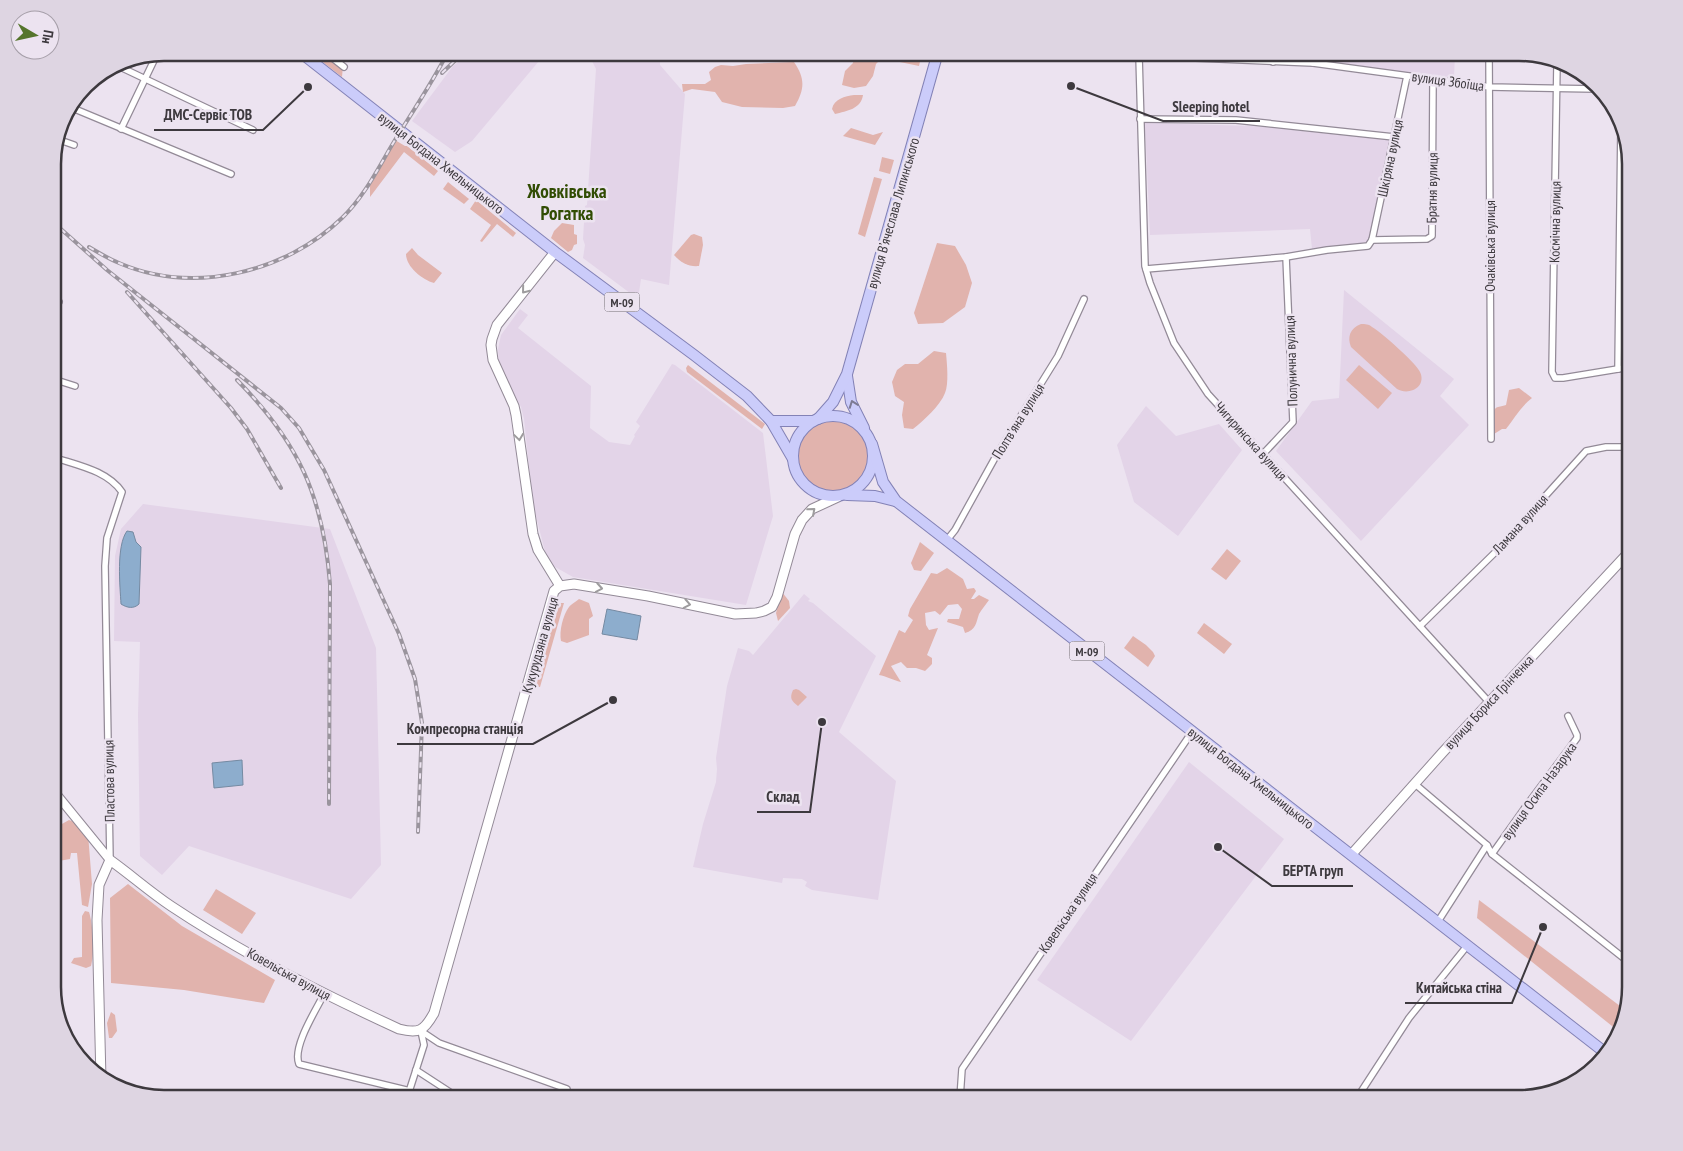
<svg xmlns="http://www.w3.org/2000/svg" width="1683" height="1151" font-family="'PT Sans Narrow',sans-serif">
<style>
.built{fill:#e3d4e8}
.green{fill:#e1b3ad}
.water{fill:#8dadcd;stroke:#758aa2}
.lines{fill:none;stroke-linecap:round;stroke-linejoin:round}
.minor-casing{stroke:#938a97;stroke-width:8}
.tertiary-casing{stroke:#938a97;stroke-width:10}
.secondary-casing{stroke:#938a97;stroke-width:11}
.primary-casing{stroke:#8382b6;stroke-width:12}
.minor{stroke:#fff;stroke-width:5.5}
.tertiary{stroke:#fff;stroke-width:8}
.secondary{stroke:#fff;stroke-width:9}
.primary{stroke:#cbccfa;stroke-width:10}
.rail-casing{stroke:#9a949d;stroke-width:4}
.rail{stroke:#ece3f0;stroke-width:2;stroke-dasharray:5.5;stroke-linecap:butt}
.oneway{stroke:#9e9c9e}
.oneway2{stroke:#7d7b93}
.labels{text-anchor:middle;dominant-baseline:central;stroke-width:5;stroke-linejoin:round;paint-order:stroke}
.shield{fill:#ece3f0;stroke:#726c73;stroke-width:1}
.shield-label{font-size:12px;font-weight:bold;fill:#3d393e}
.street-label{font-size:14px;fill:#3d393e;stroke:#ece3f0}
.district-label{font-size:19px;font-weight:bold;fill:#314c03;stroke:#ece3f0}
.rim{fill:none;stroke:#3d393e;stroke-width:2.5}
.leader{fill:none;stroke:#3d393e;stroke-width:2}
.callout-dot{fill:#3d393e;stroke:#ece3f0;stroke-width:2}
.callout-label{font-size:15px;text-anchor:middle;font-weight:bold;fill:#3d393e;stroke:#ece3f0;stroke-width:5;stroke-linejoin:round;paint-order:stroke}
</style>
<rect width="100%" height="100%" fill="#ece3f0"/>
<g class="built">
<polygon points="470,53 533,53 539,61 472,141 455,152 412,121 453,66"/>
<polygon points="588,53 660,53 660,65 685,94 669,285 641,279 638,299 583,258 585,245 583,239 585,206 587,205 596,69"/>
<polygon points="1316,53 1455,53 1454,78 1372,69 1315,60"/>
<polygon points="1145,123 1252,126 1390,140 1368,242 1312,249 1310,229 1150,235"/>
<polygon points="1344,290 1454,379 1440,396 1469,425 1361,541 1276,451 1312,401 1339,398"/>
<polygon points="520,309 528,315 518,328 591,386 590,428 609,442 630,445 635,436 634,435 640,426 636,422 672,364 675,365 763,433 773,516 746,605 573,577 548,563 533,505 524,419 521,407 499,366 498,349 501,335"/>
<polygon points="1146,406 1176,436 1219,424 1242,450 1178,536 1134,502 1117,445"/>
<polygon points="143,504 330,529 376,648 381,865 351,899 189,846 162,875 140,856 138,715 140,642 114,641 115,556 121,529"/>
<polygon points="804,594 810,599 808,601 813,603 876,656 839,732 896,781 878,900 812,890 805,886 807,882 802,879 783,878 782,883 693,867 703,824 716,782 717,769 716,758 727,686 738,648 749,651 753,655"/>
<polygon points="1189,762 1284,839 1131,1041 1037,980"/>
</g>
<g class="green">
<polygon points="311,53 325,53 343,66 342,77"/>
<polygon points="854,53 854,52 922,53 919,66 895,61 884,56 876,64 873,76 866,86 854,88 842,85 845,71 853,63"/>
<path d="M794 62C805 78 805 89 795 106L783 108 742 107 722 102 715 92 692 89 683 92 682 84H705L711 80 709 72 715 67 721 65 733 66 746 64Z"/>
<path d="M854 95H863C861 109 847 111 835 114L832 109C834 99 845 96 854 95Z"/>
<polygon points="851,128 873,135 883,132 875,145 843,136"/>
<polygon points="395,140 405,146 407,146 438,171 434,176 404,152 370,197 370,185"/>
<polygon points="882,157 894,160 890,174 879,171"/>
<polygon points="874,177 882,179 865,237 858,234"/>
<polygon points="448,182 469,199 464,204 443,189"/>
<polygon points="476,200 516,233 513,237 497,224 482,242 480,241 491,225 470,209"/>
<polygon points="562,223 574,225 574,234 577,235 577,244 574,245 572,250 568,252 551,238 554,231"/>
<path d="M694 234 702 237 703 245 699 266C689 267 681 263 674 255L691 235Z"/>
<polygon points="937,243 955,246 966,265 972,283 965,307 943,323 918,324 914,313"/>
<path d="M412 248 418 255 442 273 434 283C423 280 406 267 406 254Z"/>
<path d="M1361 324C1365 324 1369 324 1372 327 1381 332 1417 364 1420 372 1427 387 1409 396 1397 389L1351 347C1347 337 1350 328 1361 324Z"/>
<path d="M934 351 946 353C947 364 949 384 945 393 940 406 924 420 913 429L904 428 902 415 904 402 895 396 892 382 897 370 905 364H918Z"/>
<polygon points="688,365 765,424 762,429 687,372 686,368"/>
<polygon points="1359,365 1392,393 1378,409 1346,380"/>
<path d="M1519 388 1532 398C1521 406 1514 419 1506 429H1502L1494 434C1493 428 1490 409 1498 407 1501 406 1504 406 1506 405L1509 390Z"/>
<circle cx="833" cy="456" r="35"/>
<polygon points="920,542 934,553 921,571 914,570 911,563"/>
<polygon points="1227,549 1241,561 1226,580 1211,569"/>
<path d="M947 568 963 579 967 589 974 588 976 591 971 599H974L979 595 989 600C986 604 982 609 979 614 976 623 976 630 965 633L963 627 947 622 948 619H959L962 609 958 604 948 605 940 615 935 611 925 613 926 625 929 630 938 628 927 655 932 658V664L925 671 916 668H907L901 662 891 666 901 682C893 680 886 676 879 675L899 630 905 633 913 620 908 616 910 609 931 573 937 574Z"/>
<polygon points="782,592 789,601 790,608 778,621 776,613"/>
<path d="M579 599 589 603 593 616 589 619V635L567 643 561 641C559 631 563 615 569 607 571 604 576 602 579 599Z"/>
<polygon points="559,603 564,603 540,687 534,686"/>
<polygon points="1204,623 1232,644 1224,654 1197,633"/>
<polygon points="1133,636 1146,645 1153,652 1155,656 1148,667 1124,648"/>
<path d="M796 689 799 690 807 697 798 706C792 701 789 699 793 690Z"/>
<polygon points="69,820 74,822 88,834 92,884 88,907 82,905 77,853 71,853 70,859 53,862 53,829"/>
<polygon points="128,884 182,926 275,980 264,1003 184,990 111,983 110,898"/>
<polygon points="216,889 256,913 242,934 203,910"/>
<polygon points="1479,900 1624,1009 1617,1030 1477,918"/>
<path d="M85 911 89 912C93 925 95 952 91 966L86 968 71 963 74 958 82 957V916Z"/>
<polygon points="111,1012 115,1015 117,1031 112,1038 109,1038 107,1023"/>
</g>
<g class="water">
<path d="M127 531 133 532 136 542 141 547 139 604C134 609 127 608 121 604 120 586 116 546 127 531Z"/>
<polygon points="607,609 641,616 637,640 602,634"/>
<polygon points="242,760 243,785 214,788 212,763"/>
</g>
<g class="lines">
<defs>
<g id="minor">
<polyline points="325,52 344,67"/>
<polyline points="1121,52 1125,55 1313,63 1490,87 1596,89"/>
<polyline points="1489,52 1491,439"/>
<polyline points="1139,56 1145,266 1150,283 1174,343 1208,394 1489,702"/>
<polyline points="1273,62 1275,52"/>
<polyline points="1313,63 1315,52"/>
<polyline points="1557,64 1552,372 1555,378 1563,378 1630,367"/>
<polyline points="116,65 253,130"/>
<polyline points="70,107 231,174"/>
<polyline points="1140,119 1236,120 1394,137"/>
<polyline points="121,129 157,54"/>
<polyline points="57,139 74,145"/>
<polyline points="1372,240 1427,239 1432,236 1433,79"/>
<polyline points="1146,269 1286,257 1327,250 1368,246 1372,240 1407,76"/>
<polyline points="53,300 59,302"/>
<polyline points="1618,369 1621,124"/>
<polyline points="53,379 75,386"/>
<polyline points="1263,454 1293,422 1286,257"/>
<path d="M53 457C76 465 107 470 122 492L107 538 105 566 110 860"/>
<polyline points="947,540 955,530 996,456 1058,356 1084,299"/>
<polyline points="1420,626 1520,528 1539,503 1586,451 1606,447 1630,447"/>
<polyline points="1415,784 1487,845 1492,854 1630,963"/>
<polyline points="1492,854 1524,809 1577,738 1577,735 1568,716"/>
<polyline points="1437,923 1487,845"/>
<path d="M324 994C316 1010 292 1047 299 1064L410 1091"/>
<polyline points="421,1031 439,1043 567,1089 567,1098"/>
<polyline points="416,1070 459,1098"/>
<polyline points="407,1098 424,1045 421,1031"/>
<polyline points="960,1098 962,1069 1192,732"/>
<polyline points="1357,1098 1409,1018 1467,946"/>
</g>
<polyline id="tertiary" points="53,790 110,860"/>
<g id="secondary">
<polyline points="555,252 497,325 492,339 491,345 493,360 514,406 516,415 533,534 538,550 560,586"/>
<polyline points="1351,855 1443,752 1630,551"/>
<path d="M101 1079 97 920 99 885 110 860C131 875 150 892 171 906 243 954 321 993 399 1029 419 1034 424 1031 434 1013L554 591 560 586 574 584 648 596 735 614 756 613 764 611 772 607 777 597 795 534 802 520 812 509 838 497"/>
</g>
<g id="primary">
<polyline points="300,52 555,252 694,355 747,396 771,421 793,459"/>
<polyline points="847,376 851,402 864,428"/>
<circle cx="833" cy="456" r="40"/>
<polyline points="818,419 833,402 847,374 938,52"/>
<polyline points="771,421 813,421"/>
<polyline points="872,444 883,482 896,501 1607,1054"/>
<polyline points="847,495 875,496 895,501"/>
</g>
</defs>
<use href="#minor" class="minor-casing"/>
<use href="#tertiary" class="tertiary-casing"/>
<use href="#secondary" class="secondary-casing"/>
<use href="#primary" class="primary-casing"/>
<use href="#minor" class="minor"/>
<use href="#tertiary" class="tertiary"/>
<use href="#secondary" class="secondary"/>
<use href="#primary" class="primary"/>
<defs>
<g id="rail">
<polyline points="442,73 464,52"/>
<polyline points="53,222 107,270 281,408 299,428 324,470 399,634 415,679 422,723 418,832"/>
<path d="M89 247C99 253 109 259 119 263 193 295 285 273 342 218 365 196 378 168 395 140 413 111 432 83 448 52"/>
<polyline points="127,292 231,408 247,429 281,488"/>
<path d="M237 380C299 443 323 496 330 584L329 804"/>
</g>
</defs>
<use href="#rail" class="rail-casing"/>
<use href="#rail" class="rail"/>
</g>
<defs><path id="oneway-chevron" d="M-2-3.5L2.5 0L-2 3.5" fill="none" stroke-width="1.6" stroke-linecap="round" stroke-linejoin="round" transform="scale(1.25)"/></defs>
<g class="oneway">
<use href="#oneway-chevron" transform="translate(525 290) rotate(129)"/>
<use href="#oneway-chevron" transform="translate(519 437) rotate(82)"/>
<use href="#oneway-chevron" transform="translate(812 511) rotate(-41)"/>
<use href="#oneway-chevron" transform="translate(599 588) rotate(10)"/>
<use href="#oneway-chevron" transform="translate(687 604) rotate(11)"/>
</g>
<use class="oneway2" href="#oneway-chevron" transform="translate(853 404) rotate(-110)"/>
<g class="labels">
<g class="shield">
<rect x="604.5" y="292.5" width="35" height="19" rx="4"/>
<rect x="1069.5" y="641.5" width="35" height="19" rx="4"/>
</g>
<g class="shield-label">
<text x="622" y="302">М-09</text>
<text x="1087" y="651">М-09</text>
</g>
<g class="street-label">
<text transform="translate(1448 81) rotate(8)">вулиця Збоїща</text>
<text transform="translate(1390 158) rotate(-78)">Шкіряна вулиця</text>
<text transform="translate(441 163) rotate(38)">вулиця Богдана Хмельницького</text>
<text transform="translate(1432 188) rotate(-89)">Братня вулиця</text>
<text transform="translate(893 213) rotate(-74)">вулиця Вʼячеслава Липинського</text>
<text transform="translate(1555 222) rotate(-89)">Космічна вулиця</text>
<text transform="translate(1490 246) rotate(-90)">Очаківська вулиця</text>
<text transform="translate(1291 361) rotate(-92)">Полунична вулиця</text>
<text transform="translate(1018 421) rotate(-58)">Полтвʼяна вулиця</text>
<text transform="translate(1251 441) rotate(48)">Чигиринська вулиця</text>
<text transform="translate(1520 524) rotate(-48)">Ламана вулиця</text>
<text transform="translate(540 645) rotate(-74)">Кукурудзяна вулиця</text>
<text transform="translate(1489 702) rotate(-47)">вулиця Бориса Грінченка</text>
<text transform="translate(1251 778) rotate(38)">вулиця Богдана Хмельницького</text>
<text transform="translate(109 781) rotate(-91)">Пластова вулиця</text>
<text transform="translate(1539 791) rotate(-54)">вулиця Осипа Назарука</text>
<text transform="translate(1068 913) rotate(-56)">Ковельська вулиця</text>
<text transform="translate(289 974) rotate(29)">Ковельська вулиця</text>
</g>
<g class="district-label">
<text x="567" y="191">Жовківська<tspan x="567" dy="22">Рогатка</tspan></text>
</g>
</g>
<path d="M0 0H1683V1151H0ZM164 61H1519A103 103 0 0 1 1622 164V987A103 103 0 0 1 1519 1090H164A103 103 0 0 1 61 987V164A103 103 0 0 1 164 61Z" fill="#ded5e2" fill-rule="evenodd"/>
<path class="rim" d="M164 61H1519A103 103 0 0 1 1622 164V987A103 103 0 0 1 1519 1090H164A103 103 0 0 1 61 987V164A103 103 0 0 1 164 61Z"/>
<path class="leader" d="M1071 86L1163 121H1260M308 87L263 130H154M613 700L533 744H397M822 722L810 812H757M1218 847L1272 886H1353M1543 927L1512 1003H1405"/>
<g class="callout-dot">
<circle cx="1071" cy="86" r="5"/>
<circle cx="308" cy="87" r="5"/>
<circle cx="613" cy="700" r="5"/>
<circle cx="822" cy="722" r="5"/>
<circle cx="1218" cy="847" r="5"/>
<circle cx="1543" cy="927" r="5"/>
</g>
<g class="callout-label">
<text x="1211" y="112">Sleeping hotel</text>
<text x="208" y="120">ДМС-Сервіс ТОВ</text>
<text x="465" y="734">Компресорна станція</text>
<text x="783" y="802">Склад</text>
<text x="1313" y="876">БЕРТА груп</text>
<text x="1459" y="993">Китайська стіна</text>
</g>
<g transform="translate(35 35) rotate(99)"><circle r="24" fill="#ece3f0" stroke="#a69fa9"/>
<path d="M0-4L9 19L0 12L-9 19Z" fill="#55752c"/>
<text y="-8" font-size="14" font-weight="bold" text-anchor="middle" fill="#3d393e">Пн</text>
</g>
</svg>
